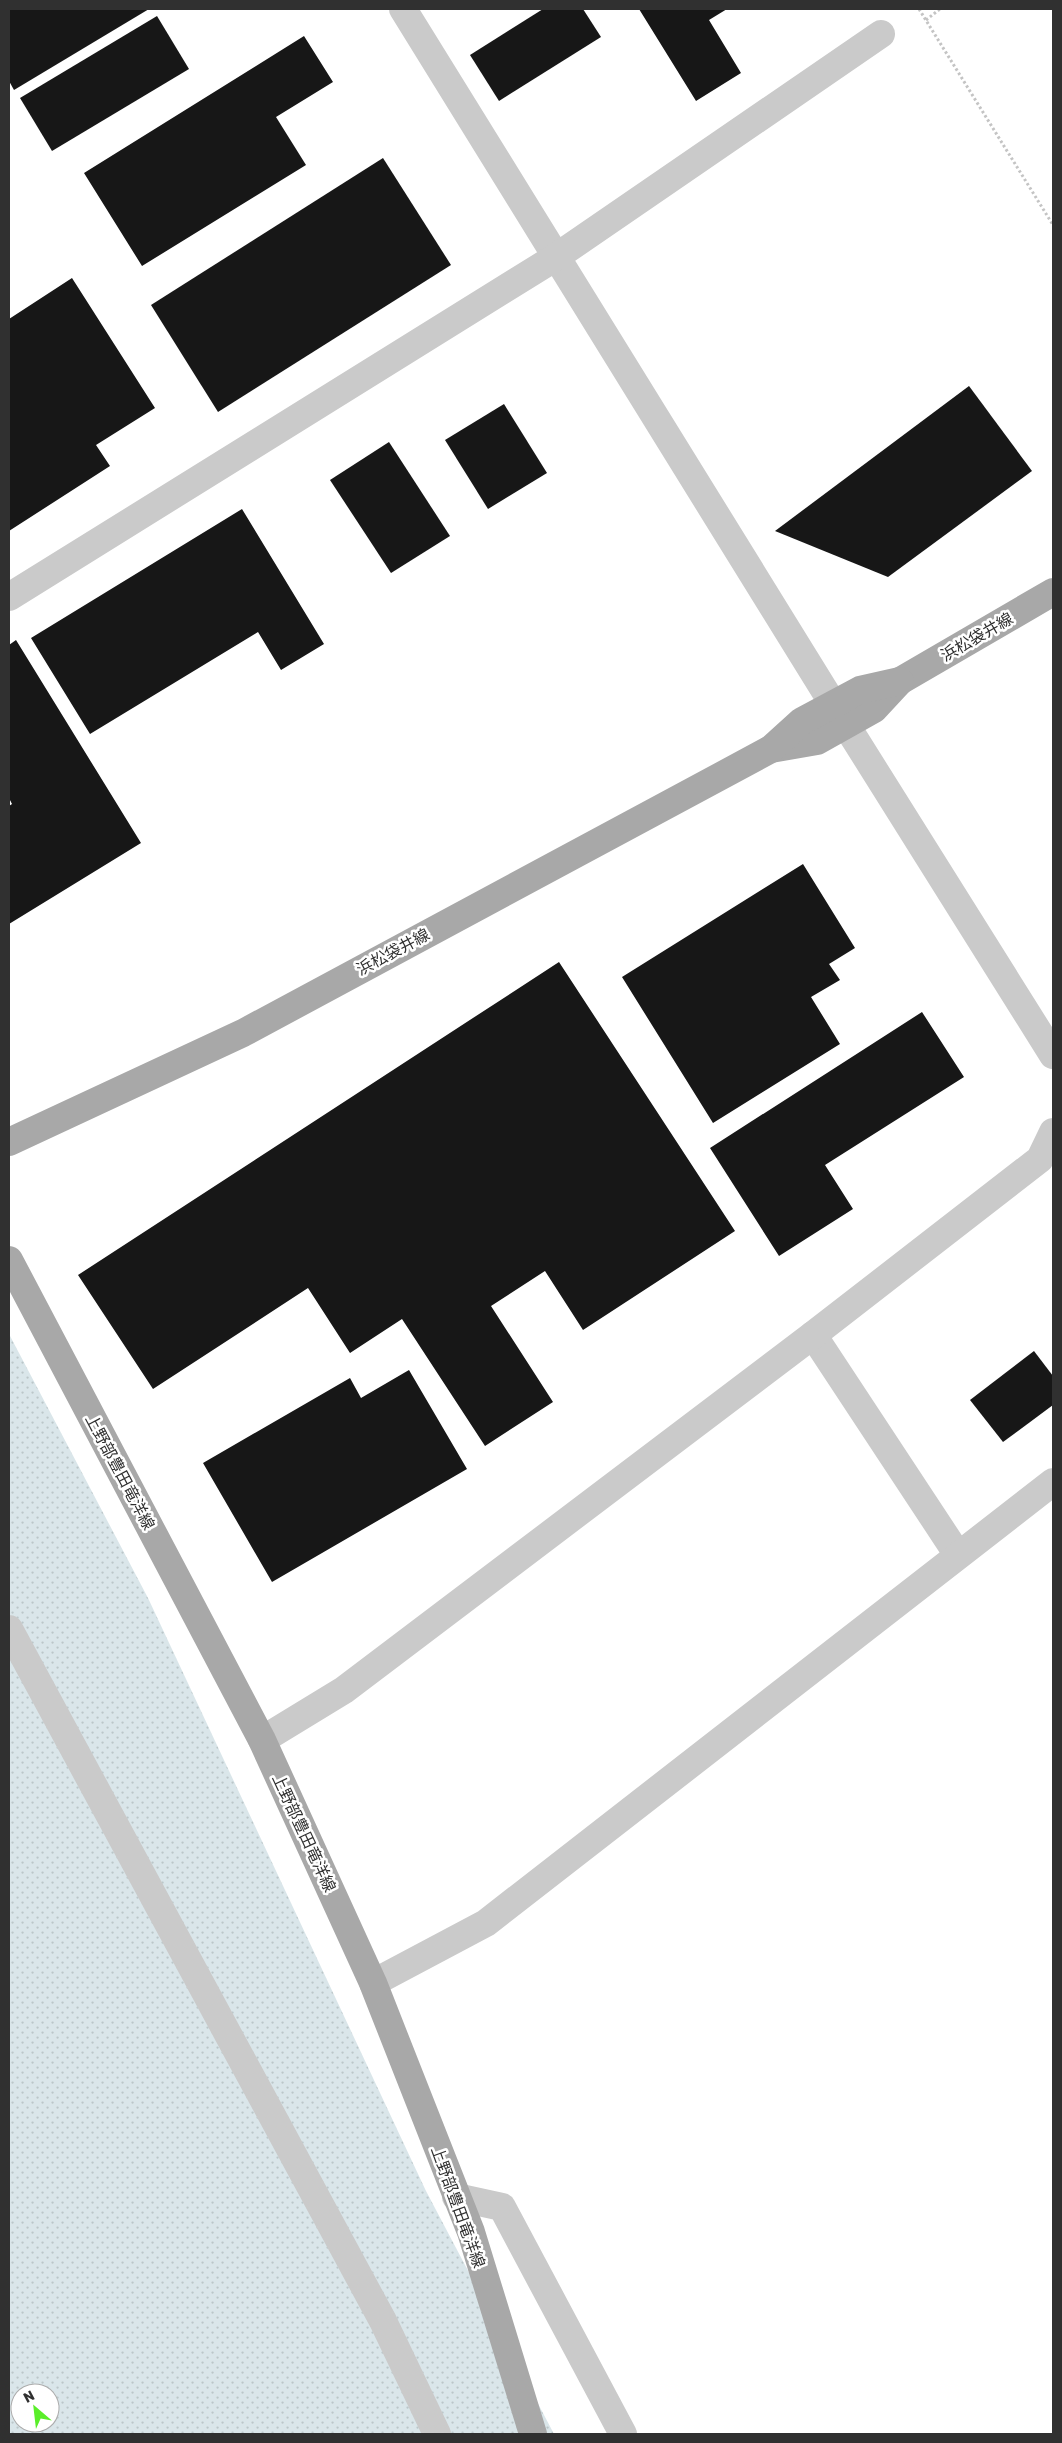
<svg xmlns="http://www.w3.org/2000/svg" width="1062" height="2443" font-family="Rubik,'Noto Sans JP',sans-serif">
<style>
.grass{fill:url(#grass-dots);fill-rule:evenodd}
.building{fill:#171717}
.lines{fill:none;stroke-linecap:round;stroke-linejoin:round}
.path{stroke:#c4c4c4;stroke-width:3;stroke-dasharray:2.5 2.5;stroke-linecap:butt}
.minor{stroke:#cacaca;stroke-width:28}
.major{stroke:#a8a8a8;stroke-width:28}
.labels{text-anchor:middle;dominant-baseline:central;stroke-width:5;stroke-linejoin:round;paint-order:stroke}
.street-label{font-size:16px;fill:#303030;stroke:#fff}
</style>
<defs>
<pattern id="grass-dots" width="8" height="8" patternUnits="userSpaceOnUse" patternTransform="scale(1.25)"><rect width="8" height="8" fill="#dae6ea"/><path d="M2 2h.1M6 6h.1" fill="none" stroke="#bbc6c9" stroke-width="1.8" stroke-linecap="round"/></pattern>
</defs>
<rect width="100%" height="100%" fill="#fff"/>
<path class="grass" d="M9 1334 148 1598 426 2191 554 2434H9ZM20 2393H50V2423H20Z"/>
<g class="building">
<polygon points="9,9 149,9 14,90 9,81"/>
<polygon points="543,9 583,9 601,37 499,101 470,55"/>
<polygon points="639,9 727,9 709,20 741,73 696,101"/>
<polygon points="157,16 189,69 52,151 20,98"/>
<polygon points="304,36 333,82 276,117 306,165 142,266 84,173"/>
<polygon points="383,158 451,265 218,412 151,305"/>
<polygon points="72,278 155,408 96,445 110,466 9,531 9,319"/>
<polygon points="969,386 1032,471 888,577 775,531"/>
<polygon points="504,404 547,473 488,509 445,440"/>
<polygon points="389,442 450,536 391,573 330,480"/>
<polygon points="242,509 324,644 281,670 258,632 90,734 31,638"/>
<polygon points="16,640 141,843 9,924 9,806 12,804 9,798 9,645"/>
<polygon points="803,864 855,948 829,964 840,980 811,997 840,1044 713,1123 622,977"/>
<polygon points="559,962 735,1231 583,1330 545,1271 491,1306 553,1402 485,1446 402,1319 350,1353 308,1288 153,1389 78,1275"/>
<polygon points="922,1012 964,1077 825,1165 853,1209 779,1256 710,1148"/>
<polygon points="1034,1351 1053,1376 1053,1405 1003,1442 970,1400"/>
<polygon points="409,1370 467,1469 272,1582 203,1463 350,1378 361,1398"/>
</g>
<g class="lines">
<g class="path">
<polyline points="919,9 1053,225"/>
<polyline points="926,20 940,9"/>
</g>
<g class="minor">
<polyline points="403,9 833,704"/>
<polyline points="9,597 556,257 881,34"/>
<polyline points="846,725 1053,1055"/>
<polyline points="813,1335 958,1555"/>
<polyline points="9,1629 383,2321 437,2434"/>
<polyline points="262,1740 344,1690 813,1335 1040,1159 1053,1132"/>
<polyline points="373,1983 486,1923 1053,1482"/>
<polyline points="456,2197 502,2207 623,2434"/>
</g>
<g class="major">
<polyline points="771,749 817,741 874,709 900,681 1053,592"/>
<polyline points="9,1142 243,1033 771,749 802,721 860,690 900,681"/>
<polyline points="9,1260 262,1740 373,1983 471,2232 533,2434"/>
</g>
</g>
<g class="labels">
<g class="street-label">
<text transform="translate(977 637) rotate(-30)">浜松袋井線</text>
<text transform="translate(393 952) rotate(-28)">浜松袋井線</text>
<text transform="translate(120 1472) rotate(62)">上野部豊田竜洋線</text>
<text transform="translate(304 1833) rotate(65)">上野部豊田竜洋線</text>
<text transform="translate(458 2207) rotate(70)">上野部豊田竜洋線</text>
</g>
</g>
<rect width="1062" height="2443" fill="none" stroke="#303030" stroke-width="20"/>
<g transform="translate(35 2408) rotate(332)"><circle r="24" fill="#ffffff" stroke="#acacac"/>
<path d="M0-4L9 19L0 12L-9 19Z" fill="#5aee2a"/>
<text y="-8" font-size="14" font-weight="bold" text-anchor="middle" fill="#303030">N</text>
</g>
</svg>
